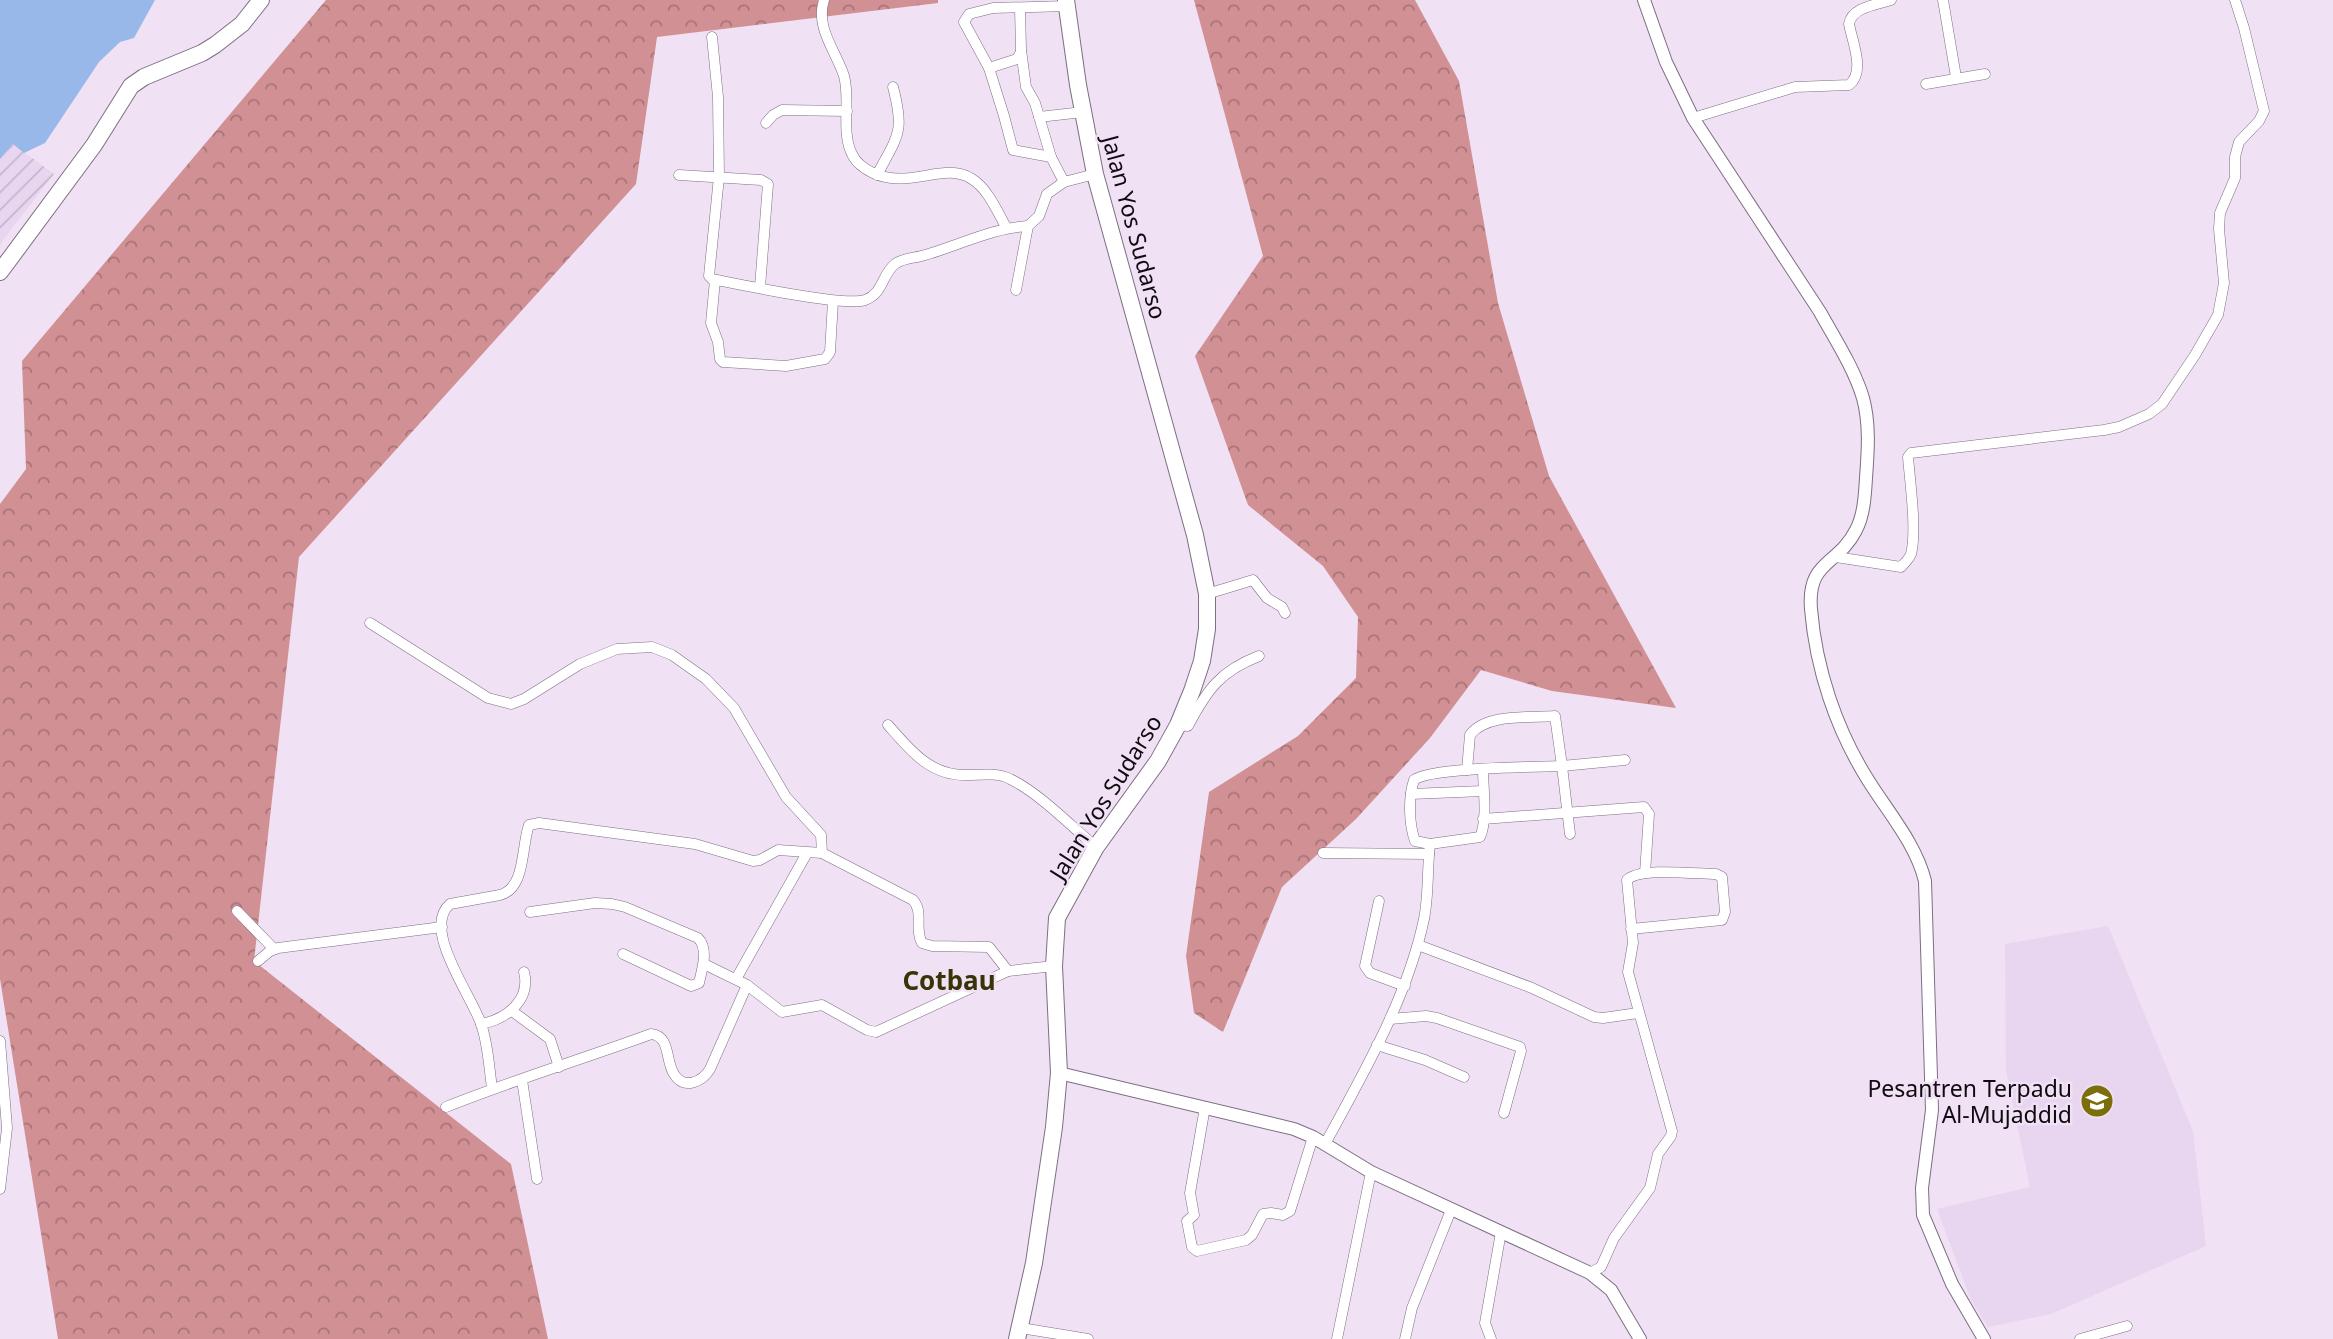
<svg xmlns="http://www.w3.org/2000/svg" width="2333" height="1339" font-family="'Noto Sans',sans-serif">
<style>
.built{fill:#e8d5ef}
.industrial{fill:url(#industrial-furrows)}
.forest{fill:url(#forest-crowns)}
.water{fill:#99b8ea}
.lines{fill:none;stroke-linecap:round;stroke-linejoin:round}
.minor-casing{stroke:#7c6f81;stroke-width:11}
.tertiary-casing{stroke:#7c6f81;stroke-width:14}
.trunk-casing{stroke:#7c6f81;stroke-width:18}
.minor{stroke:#fff;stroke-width:10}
.tertiary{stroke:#fff;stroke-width:12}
.trunk{stroke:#fff;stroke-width:16}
.labels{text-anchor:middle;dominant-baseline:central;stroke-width:5;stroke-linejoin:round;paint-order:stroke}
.street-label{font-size:23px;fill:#100b11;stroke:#f0e1f5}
.poi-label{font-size:23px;fill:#100b11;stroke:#f0e1f5;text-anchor:end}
.quarter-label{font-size:26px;font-weight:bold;fill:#393308;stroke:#f0e1f5}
</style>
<defs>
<pattern id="industrial-furrows" width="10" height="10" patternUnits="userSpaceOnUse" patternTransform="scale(1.75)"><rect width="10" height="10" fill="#e8d5ef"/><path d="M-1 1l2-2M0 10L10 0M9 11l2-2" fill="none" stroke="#c6b6cc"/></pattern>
<pattern id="forest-crowns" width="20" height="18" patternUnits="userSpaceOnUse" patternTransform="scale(1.75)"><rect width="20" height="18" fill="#d19094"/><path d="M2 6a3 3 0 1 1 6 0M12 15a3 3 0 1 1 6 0" fill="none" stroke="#a87477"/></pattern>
</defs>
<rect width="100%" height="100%" fill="#f0e1f5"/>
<polygon class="built" points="2108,926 2193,1131 2206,1246 2051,1314 1988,1327 1971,1300 1937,1209 2030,1187 2006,1071 2005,944"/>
<polygon class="industrial" points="13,144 54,174 0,244 0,159"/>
<g class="forest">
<polygon points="326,0 938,0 938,3 657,37 636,184 299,557 254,961 511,1164 548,1339 58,1339 0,979 0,504 26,469 22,361"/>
<polygon points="1194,0 1415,0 1459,81 1498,303 1549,476 1676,708 1552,691 1481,670 1430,738 1356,819 1282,887 1223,1032 1194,1013 1186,956 1209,792 1298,736 1356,678 1358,617 1323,566 1248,505 1195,356 1263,256"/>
</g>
<polygon class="water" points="0,0 155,0 134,38 120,42 99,62 45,143 24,153 13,144 0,159"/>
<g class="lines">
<defs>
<g id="minor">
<path d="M824 0C815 28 836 51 844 76 851 101 840 133 853 156 857 164 865 169 873 173 910 190 944 161 972 179 988 189 997 211 1006 227"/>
<polyline points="1943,0 1956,77"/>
<polyline points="1020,8 1021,50 1026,87 1035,103 1051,157 1064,182"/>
<path d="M712 37 718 97 719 177 709 276 712 279C738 284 845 307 865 300 883 294 882 274 895 264 903 258 916 258 925 255 960 245 992 228 1028 226"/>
<polyline points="989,68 1017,59 1021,52"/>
<polyline points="1926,84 1985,74"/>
<polyline points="1039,117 1083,112"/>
<path d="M1693 118 1795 87 1849 85C1866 72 1852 41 1849 24 1852 7 1876 5 1891 0"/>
<polyline points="766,123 773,115 782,110 847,111"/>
<polyline points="1051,157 1013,150 1004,116 989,68 964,22 969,14 993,8 1067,6"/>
<polyline points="679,175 761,180 768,184 760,287"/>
<path d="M877 175C898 135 905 133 893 87"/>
<polyline points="715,280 711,323 718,342 720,359 723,362 786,366 825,359 830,352 833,301"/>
<polyline points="1016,290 1028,226 1039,216 1047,194 1064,182 1095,174"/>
<path d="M1836 557 1901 567C1905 563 1909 559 1911 554 1917 531 1910 482 1908 457L1911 453 2104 430 2119 427 2149 414 2162 404 2195 355 2218 315 2224 283 2219 229 2220 213 2235 178V157L2239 142 2259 121 2264 111 2244 28 2235 0"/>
<polyline points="1207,594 1253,580 1267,598 1282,607 1285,613"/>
<path d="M370 623 488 698 511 704 524 699 580 664 617 649 652 647 672 655 706 679 734 708 786 797 821 835 822 853 913 900C924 912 914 929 922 943L932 946 989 947 1008 971"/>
<path d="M888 725C910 750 930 776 967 775 981 775 997 772 1010 779 1038 792 1071 826 1096 847"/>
<path d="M1178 725 1188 726C1207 690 1220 671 1259 656"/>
<path d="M1483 769C1483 790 1488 819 1480 837L1430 844 1415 841C1409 824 1408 798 1414 780 1430 767 1535 767 1562 766L1570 834"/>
<path d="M1467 770 1470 735C1486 713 1530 718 1555 716L1562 766 1625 760"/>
<polyline points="1411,794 1483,791"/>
<polyline points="1483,819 1644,807 1649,814 1645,873"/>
<polyline points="1323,853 1429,854"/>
<polyline points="1379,901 1365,966 1370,973 1405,986"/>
<polyline points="237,911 274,949"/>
<path d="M530 912 595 903 612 904 625 907 698 938C709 949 702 969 699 983L691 986 623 954"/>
<polyline points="1418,945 1532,988 1594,1017 1603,1018 1638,1013"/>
<polyline points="258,961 270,951 278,948 442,927"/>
<polyline points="704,964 747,985 782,1012 822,1005 867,1030 876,1032 1008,971 1054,966"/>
<polyline points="736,979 807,853"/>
<polyline points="512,1011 550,1039 559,1067"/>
<polyline points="1390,1019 1426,1016 1437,1018 1520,1047 1521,1051 1504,1113"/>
<path d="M481 1024C507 1019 531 1000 524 972"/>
<polyline points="0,1041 7,1128 0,1189"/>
<polyline points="1377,1045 1425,1060 1464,1077"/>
<polyline points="522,1080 537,1179"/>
<path d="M492 1088C489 1067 488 1043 481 1024 472 996 421 929 450 904L500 895C526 888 521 847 529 825L539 823 695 844 753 861 760 860 778 850 822 853"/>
<path d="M446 1107C513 1080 583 1059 651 1034 671 1036 665 1061 674 1074 684 1091 703 1081 710 1069L747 985"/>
<polyline points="1205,1107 1190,1193 1194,1215 1187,1221 1192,1247 1197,1251 1246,1240 1252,1235 1263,1214 1271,1213 1283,1215 1290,1211 1313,1137"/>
<path d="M1325 1144C1364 1072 1407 999 1424 919 1429 894 1427 868 1430 844"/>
<path d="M1590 1273 1601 1267 1614 1238 1650 1188 1658 1154 1671 1136 1672 1131 1628 972 1633 943 1627 880C1639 867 1697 874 1716 874L1722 877 1725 912 1722 920 1631 929"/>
<polyline points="1021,1328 1088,1339"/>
<polyline points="1337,1339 1371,1172"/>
<polyline points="1405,1339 1412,1308 1451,1210"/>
<polyline points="1491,1339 1485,1323 1501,1232"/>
<polyline points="2080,1339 2127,1326"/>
</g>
<g id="tertiary">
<path d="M1644 0 1666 62 1693 118 1820 312C1835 339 1854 368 1863 398 1870 424 1868 451 1866 478 1865 495 1864 515 1856 530 1838 566 1807 560 1811 609 1816 669 1836 729 1868 780 1888 812 1916 844 1925 881L1932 1110 1922 1188 1923 1215 1952 1284 1984 1339"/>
<polyline points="1059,1073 1294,1129 1313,1137 1371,1172 1590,1273 1611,1290 1640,1339"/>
</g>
<g id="trunk">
<polyline points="0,272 94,145 131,86 144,77 202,53 215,45 242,24 261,0"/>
<polyline points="1017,1339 1034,1263 1054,1127 1059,1073 1054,966 1057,918 1096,847 1158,761 1178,725 1192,691 1202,661 1207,629 1207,594 1195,535 1095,174 1078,85 1066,0"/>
</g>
</defs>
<use href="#minor" class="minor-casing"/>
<use href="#tertiary" class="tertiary-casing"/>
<use href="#trunk" class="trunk-casing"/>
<use href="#minor" class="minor"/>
<use href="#tertiary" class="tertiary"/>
<use href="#trunk" class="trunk"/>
</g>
<defs>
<symbol id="school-disc" viewBox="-11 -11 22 22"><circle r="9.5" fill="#7b6e0b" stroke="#f0e1f5"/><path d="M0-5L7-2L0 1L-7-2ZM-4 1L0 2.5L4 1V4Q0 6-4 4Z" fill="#fff"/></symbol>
</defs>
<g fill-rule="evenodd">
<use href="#school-disc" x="2078" y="1082" width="38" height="38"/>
</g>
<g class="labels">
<g class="street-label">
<text transform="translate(1135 227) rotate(75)">Jalan Yos Sudarso</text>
<text transform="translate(1105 797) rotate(-58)">Jalan Yos Sudarso</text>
</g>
<g class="poi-label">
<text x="2072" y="1088">Pesantren Terpadu<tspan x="2072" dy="26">Al-Mujaddid</tspan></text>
</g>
<g class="quarter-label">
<text x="949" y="980">Cotbau</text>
</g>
</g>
</svg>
